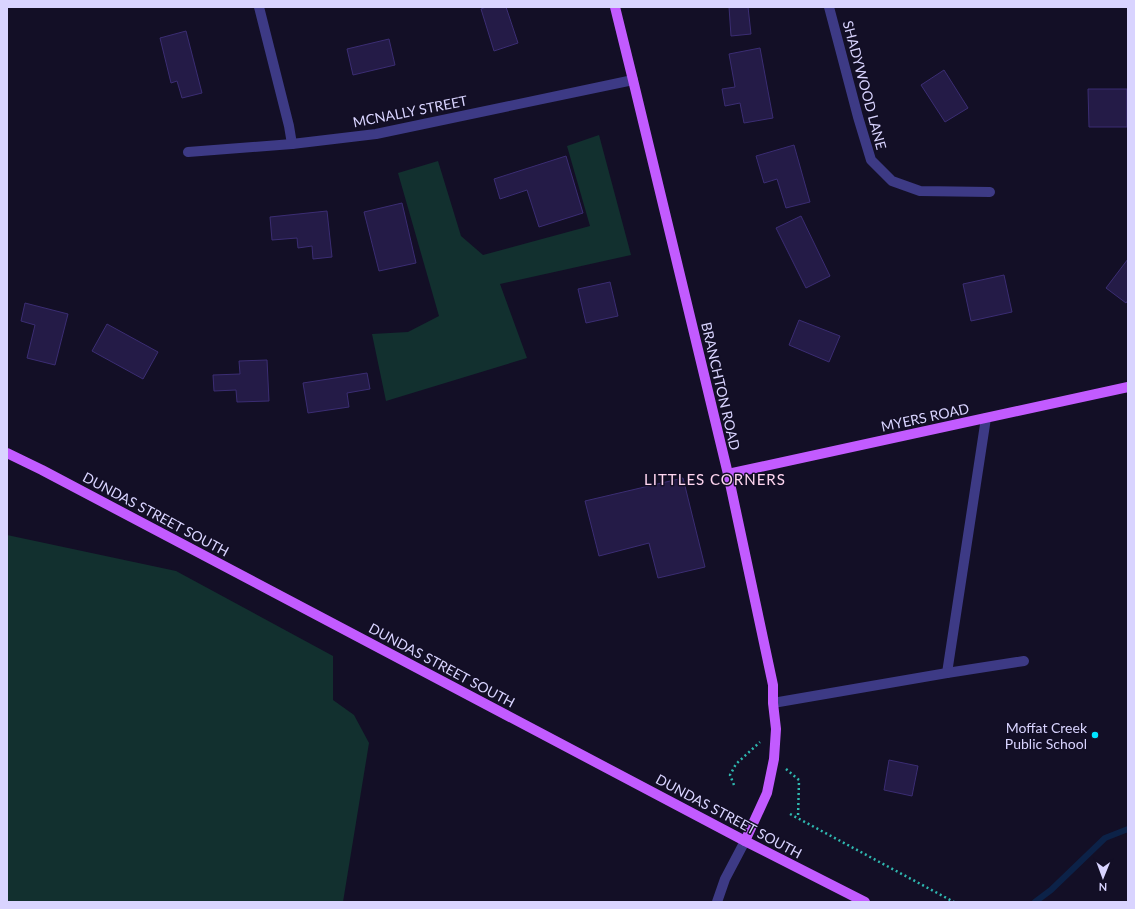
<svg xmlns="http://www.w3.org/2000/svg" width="1135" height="909" font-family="Lato,sans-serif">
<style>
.green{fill:#12302f}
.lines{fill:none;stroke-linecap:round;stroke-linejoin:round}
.stream{stroke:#0c2248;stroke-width:6}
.building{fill:#241b47;stroke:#3b2d73}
.path{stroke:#2fb8b0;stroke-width:2.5;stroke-dasharray:2 3;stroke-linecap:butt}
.minor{stroke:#3d3a85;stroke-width:10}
.major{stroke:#c25bff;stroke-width:10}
.poi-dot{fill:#00e5ff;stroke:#130f26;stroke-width:1.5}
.labels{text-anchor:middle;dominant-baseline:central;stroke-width:3;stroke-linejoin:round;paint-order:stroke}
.street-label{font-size:14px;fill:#d9d4ff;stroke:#130f26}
.poi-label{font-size:14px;fill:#d9d4ff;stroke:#130f26;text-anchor:end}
.neighbourhood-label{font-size:15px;letter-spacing:1px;fill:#ffd6f0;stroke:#130f26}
</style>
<rect width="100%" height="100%" fill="#130f26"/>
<g class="green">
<polygon points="599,135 631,255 500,284 527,358 386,401 372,334 408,332 439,316 398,173 438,161 461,236 483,255 590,226 567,146"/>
<polygon points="7,535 176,571 333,656 333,700 354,715 369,743 343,902 7,902"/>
</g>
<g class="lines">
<polyline class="stream" points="1035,902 1051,890 1105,838 1128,829"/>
</g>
<g class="building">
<polygon points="486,7 506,7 518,43 494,51 481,9"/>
<polygon points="729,7 748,7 751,34 731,36"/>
<polygon points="186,31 202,93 182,98 177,81 171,83 160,38"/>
<polygon points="389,39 395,65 353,75 347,49"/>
<polygon points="760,48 773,118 744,123 740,103 725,106 722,89 735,87 729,54"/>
<polygon points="944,70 968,108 945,122 921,85"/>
<polygon points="1088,89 1127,89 1127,127 1089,127"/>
<polygon points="794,145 810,202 786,208 777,179 764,183 756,156"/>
<polygon points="566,156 583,213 539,227 527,190 500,199 494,179"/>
<polygon points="402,203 416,263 379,271 364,212"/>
<polygon points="327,211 332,257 313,259 312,246 298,248 297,238 272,240 270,217"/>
<polygon points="801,216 830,276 806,288 776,228"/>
<polygon points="1128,259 1128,300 1126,303 1106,288"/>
<polygon points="1004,275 1012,312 971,321 963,284"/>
<polygon points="610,282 618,316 586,323 578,289"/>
<polygon points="25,303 68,314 55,365 27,358 35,325 21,321"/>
<polygon points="799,320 840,336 829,362 789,345"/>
<polygon points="107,324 158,352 143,379 92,351"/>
<polygon points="267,360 269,401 237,402 236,390 214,391 213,375 240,374 239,361"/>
<polygon points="367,373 370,389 347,393 349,407 308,413 303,383"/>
<polygon points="683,478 705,567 658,578 649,543 599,556 585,501"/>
<polygon points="889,760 918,766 912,796 884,790"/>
</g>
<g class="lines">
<g class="path">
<polyline points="786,769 799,780 798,818"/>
<polyline points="734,785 730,775 736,764 760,742"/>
<polyline points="790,814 954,902"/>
</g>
<g class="minor">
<polyline points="259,7 289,126 292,144"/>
<polyline points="829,7 858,117 871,160 892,181 920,191 990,192"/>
<polyline points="188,152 292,144 376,134 633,80"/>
<polyline points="947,673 986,418"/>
<polyline points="773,703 947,673 1024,661"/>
<polyline points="717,902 725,879 745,841"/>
</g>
<g class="major">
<polyline points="615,7 633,80 728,474 773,685 773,703 776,729 774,759 767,793 745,841"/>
<polyline points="7,453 42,470 745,841 865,902"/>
<polyline points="728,474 1128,387"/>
</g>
</g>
<circle class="poi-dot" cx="1095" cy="735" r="4"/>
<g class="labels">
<g class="street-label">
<text transform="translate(865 85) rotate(75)">SHADYWOOD LANE</text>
<text transform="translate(410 111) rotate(-11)">MCNALLY STREET</text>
<text transform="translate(721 386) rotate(77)">BRANCHTON ROAD</text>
<text transform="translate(925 417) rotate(-12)">MYERS ROAD</text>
<text transform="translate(156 514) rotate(28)">DUNDAS STREET SOUTH</text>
<text transform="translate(442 665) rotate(28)">DUNDAS STREET SOUTH</text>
<text transform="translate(729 816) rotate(28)">DUNDAS STREET SOUTH</text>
</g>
<g class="poi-label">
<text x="1087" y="727">Moffat Creek<tspan x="1087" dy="16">Public School</tspan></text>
</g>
<g class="neighbourhood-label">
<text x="715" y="479">LITTLES CORNERS</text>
</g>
</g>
<rect width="1135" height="909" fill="none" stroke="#d9d4ff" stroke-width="16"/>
<g transform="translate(1103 877) rotate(181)" stroke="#130f26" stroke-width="3" paint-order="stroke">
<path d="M0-3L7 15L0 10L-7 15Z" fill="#d9d4ff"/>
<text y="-6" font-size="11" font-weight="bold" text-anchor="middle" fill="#d9d4ff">N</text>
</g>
</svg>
